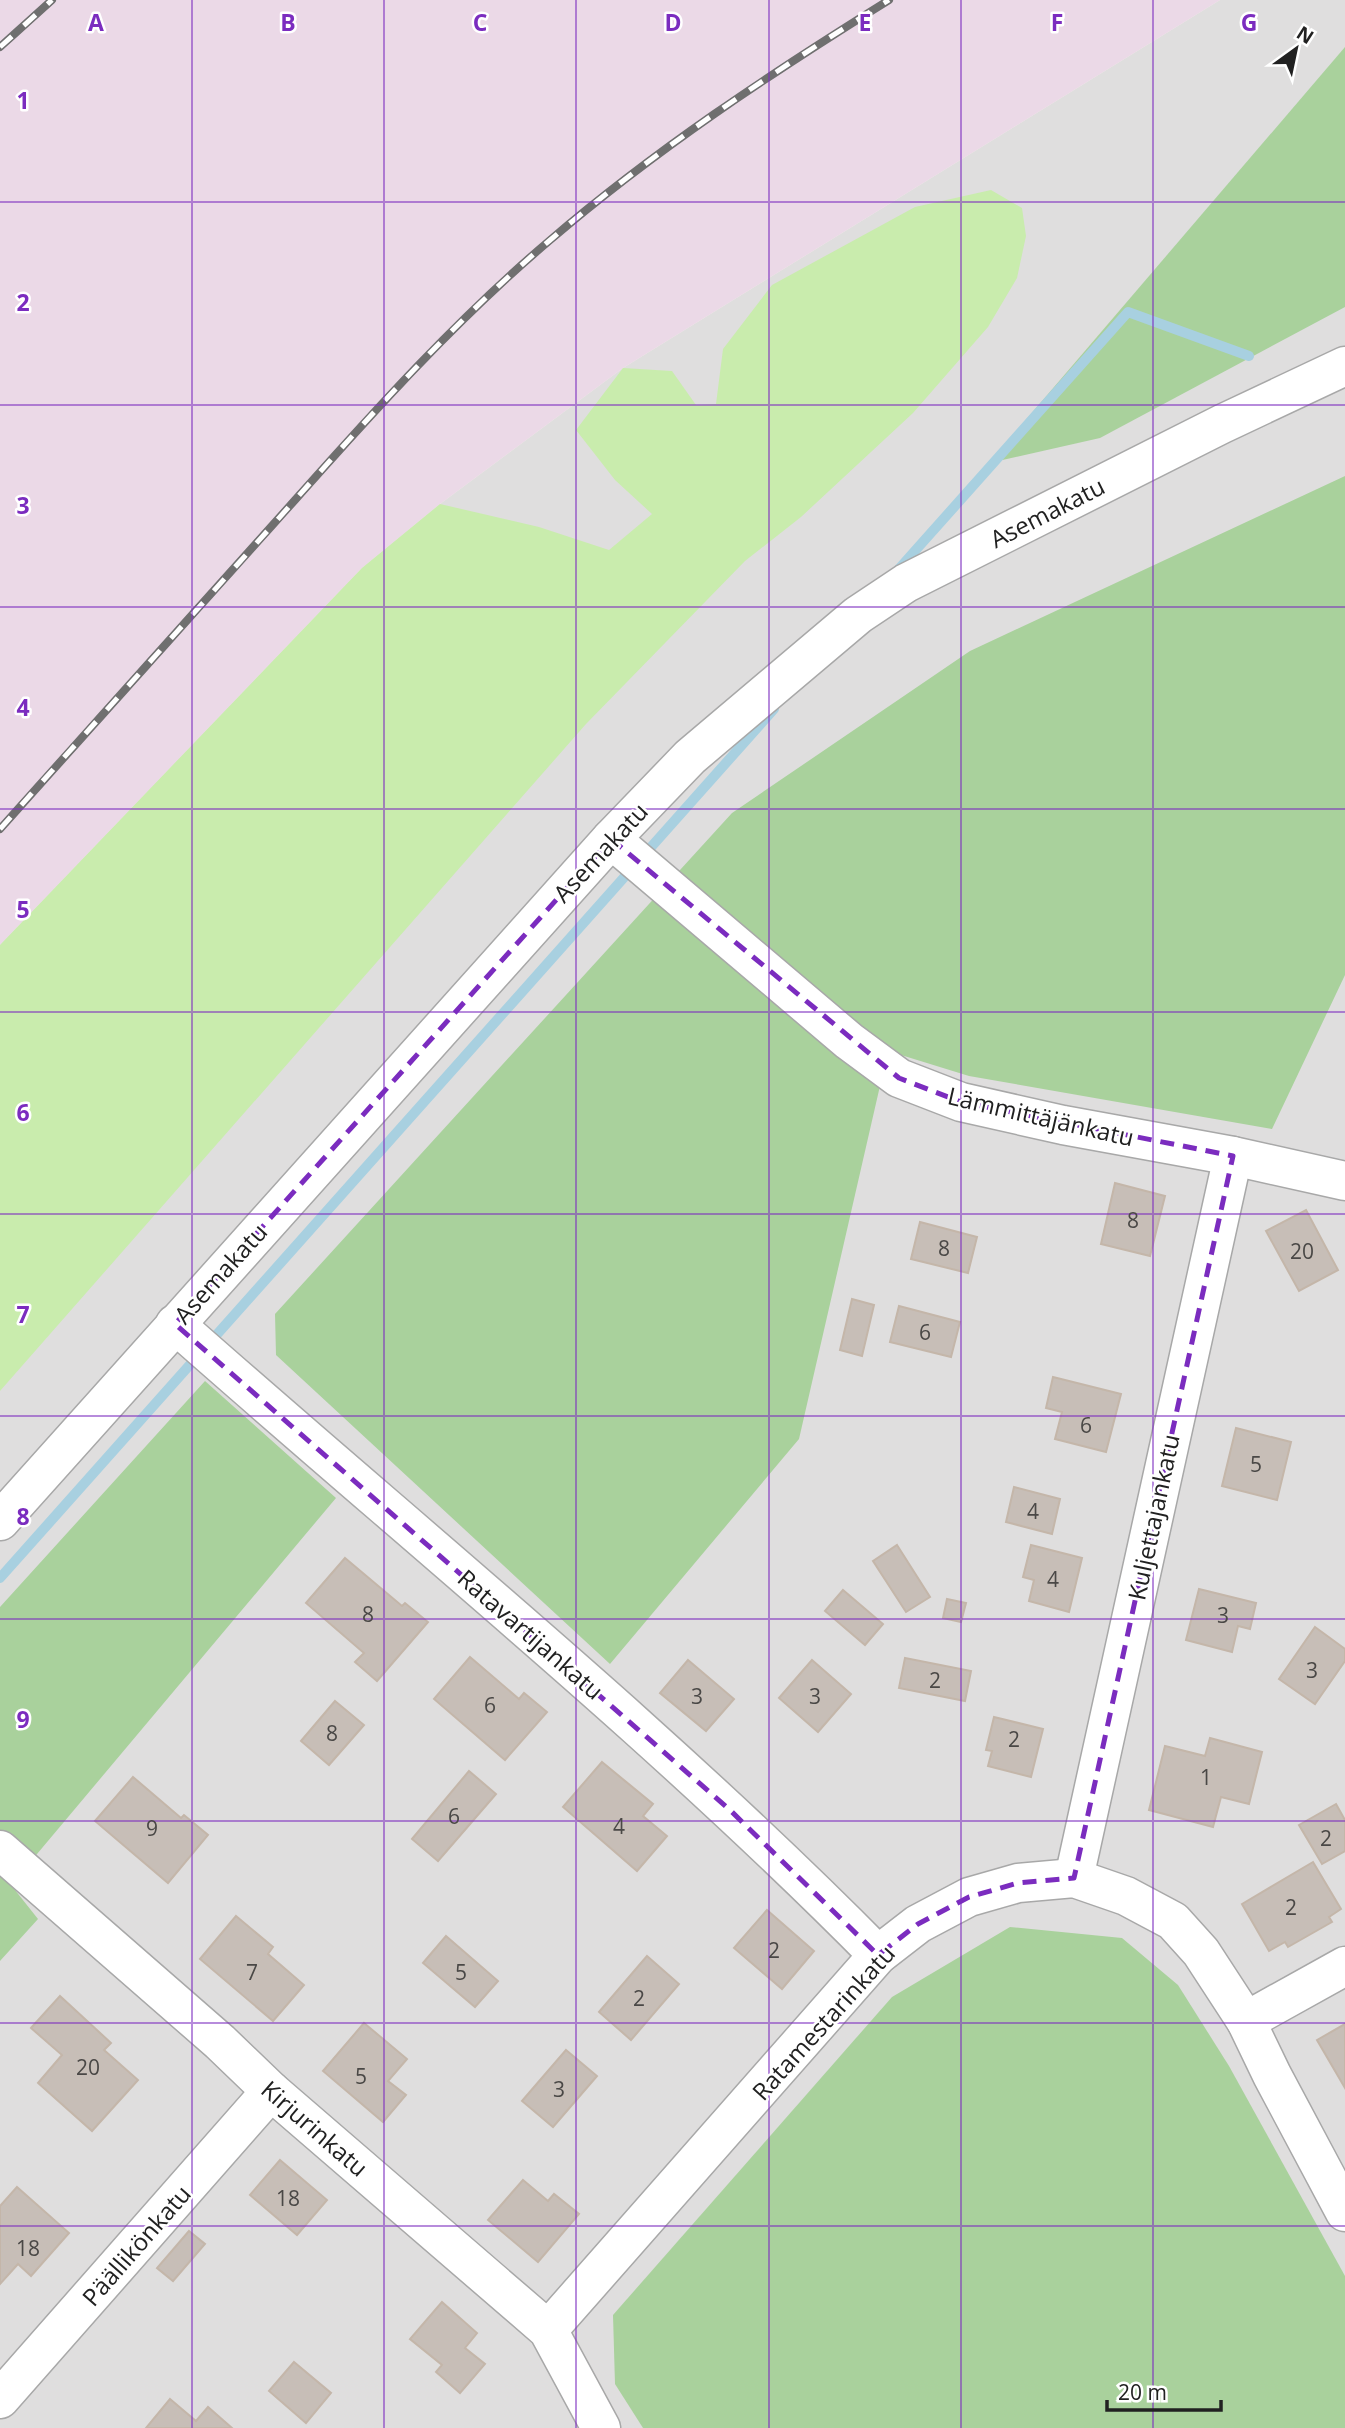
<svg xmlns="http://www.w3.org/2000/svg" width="1345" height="2428" font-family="'Open Sans',sans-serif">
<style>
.residential{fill:#dfdede}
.industrial{fill:#ebd9e7}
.grass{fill:#c9ecad}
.forest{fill:#a9d19c}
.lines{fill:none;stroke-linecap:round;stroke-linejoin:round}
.stream{stroke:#a8d0e0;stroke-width:10}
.building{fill:#c7beb7;stroke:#c4b6a9;stroke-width:2}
.minor-casing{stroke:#a8a8a8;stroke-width:41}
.minor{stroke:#fff;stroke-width:38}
.rail-casing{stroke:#6f6f6f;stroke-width:8}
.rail{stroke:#fff;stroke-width:5;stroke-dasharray:16;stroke-linecap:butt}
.marked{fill:none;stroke:#7b2cbf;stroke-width:5;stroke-dasharray:14 9;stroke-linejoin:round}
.grid{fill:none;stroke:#7b2cbf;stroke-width:2;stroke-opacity:0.55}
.labels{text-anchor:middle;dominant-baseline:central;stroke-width:5;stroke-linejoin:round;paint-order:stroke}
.number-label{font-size:21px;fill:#4a4846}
.street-label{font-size:24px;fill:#212121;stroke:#fff}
.grid-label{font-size:23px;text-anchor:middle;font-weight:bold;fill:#7b2cbf;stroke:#fff;stroke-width:5;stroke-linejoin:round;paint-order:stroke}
</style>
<rect width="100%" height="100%" fill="#f2efe8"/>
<polygon class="residential" points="1220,0 1345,0 1345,2428 0,2428 0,945 362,568 440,504 623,368"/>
<polygon class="industrial" points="0,0 1220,0 623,368 440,504 362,568 0,945"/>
<polygon class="grass" points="991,190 1022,208 1026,236 1017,278 988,327 913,413 801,517 745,561 586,724 0,1391 0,945 362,568 440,504 539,527 609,550 652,514 615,480 576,430 623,368 672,371 696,405 716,404 723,349 772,285 915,207"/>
<g class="forest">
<polygon points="1345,47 1345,307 1100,438 989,463"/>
<polygon points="1345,476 1345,975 1272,1129 969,1076 888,1051 799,1439 610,1664 276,1355 275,1314 732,813 970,651"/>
<polygon points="205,1381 336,1498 11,1885 38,1919 0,1961 0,1607"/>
<polygon points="1010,1927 1122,1938 1178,1985 1229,2066 1345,2276 1345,2428 643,2428 615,2384 613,2315 892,1997"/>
</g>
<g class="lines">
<g class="stream">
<polyline points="897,571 1128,312 1249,356"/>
<polyline points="0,1578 774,709"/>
</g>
</g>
<g class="building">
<polygon points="1115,1183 1165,1196 1150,1256 1101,1244"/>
<polygon points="1306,1210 1338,1270 1299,1291 1266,1231"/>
<polygon points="920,1222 977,1237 968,1273 911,1259"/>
<polygon points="852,1299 874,1305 862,1356 840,1350"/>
<polygon points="899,1306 960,1322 951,1357 890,1342"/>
<polygon points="1053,1377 1121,1394 1106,1452 1055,1439 1062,1412 1046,1408"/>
<polygon points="1236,1428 1291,1442 1277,1500 1222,1486"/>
<polygon points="1014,1487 1060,1499 1052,1534 1006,1522"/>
<polygon points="897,1545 930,1597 906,1612 873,1561"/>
<polygon points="1031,1545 1082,1558 1069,1612 1029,1601 1034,1580 1023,1577"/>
<polygon points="345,1558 402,1606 405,1603 428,1622 377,1681 355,1662 364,1653 306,1603"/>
<polygon points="1199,1589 1256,1603 1250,1629 1238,1626 1232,1652 1186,1640"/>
<polygon points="843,1590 883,1624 865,1645 825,1611"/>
<polygon points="947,1599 966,1603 961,1622 943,1618"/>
<polygon points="1315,1627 1345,1649 1345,1661 1315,1704 1279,1679"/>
<polygon points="470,1657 519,1699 524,1693 547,1712 505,1760 434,1699"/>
<polygon points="905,1658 971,1671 965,1701 899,1688"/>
<polygon points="688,1660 734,1699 706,1731 660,1693"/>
<polygon points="812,1660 851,1694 818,1732 779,1698"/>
<polygon points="335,1701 364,1725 329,1765 301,1741"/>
<polygon points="994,1717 1043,1729 1031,1777 988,1766 992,1751 986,1750"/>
<polygon points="1210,1738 1262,1752 1249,1804 1221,1797 1213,1827 1149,1810 1165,1746 1205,1756"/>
<polygon points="602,1762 653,1804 643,1816 667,1836 637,1871 563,1807"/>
<polygon points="469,1771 496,1794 438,1861 412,1839"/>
<polygon points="133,1777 181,1818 184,1815 208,1835 168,1883 95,1821"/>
<polygon points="1336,1804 1345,1820 1345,1851 1322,1864 1299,1825"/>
<polygon points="1313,1862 1341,1909 1329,1917 1332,1922 1288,1947 1285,1942 1269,1951 1242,1904"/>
<polygon points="767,1910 814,1951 782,1989 734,1948"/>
<polygon points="236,1916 273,1947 268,1954 304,1985 273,2021 200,1959"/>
<polygon points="446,1936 498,1981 475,2007 423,1963"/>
<polygon points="647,1956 679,1984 631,2040 599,2012"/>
<polygon points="60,1996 111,2043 104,2050 138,2080 92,2131 38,2083 62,2055 31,2028"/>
<polygon points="364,2023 407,2059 388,2081 406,2095 383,2122 323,2071"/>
<polygon points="1345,2024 1345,2088 1317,2040"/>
<polygon points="566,2050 597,2076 553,2127 522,2101"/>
<polygon points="280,2160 327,2200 297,2235 250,2195"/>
<polygon points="523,2180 548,2201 554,2194 579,2214 538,2262 488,2220"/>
<polygon points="17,2187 69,2233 31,2276 18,2264 0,2284 0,2206"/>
<polygon points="189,2231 205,2244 173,2281 157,2268"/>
<polygon points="442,2302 477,2333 465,2348 485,2364 460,2393 436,2372 442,2365 410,2339"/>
<polygon points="294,2362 331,2393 306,2423 269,2391"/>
<polygon points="170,2399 196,2421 208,2407 232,2428 146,2428"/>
</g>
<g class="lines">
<defs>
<g id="minor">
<polyline points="611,839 849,1041 899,1078 961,1102 1063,1125 1233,1156 1345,1181"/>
<path d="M175 1324C411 1533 657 1731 878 1955"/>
<polyline points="0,1521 611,839 690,757 858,615 906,583 1222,424 1345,366"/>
<polyline points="0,1850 220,2042 271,2091 548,2330 601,2428"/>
<polyline points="1074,1878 1233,1156"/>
<polyline points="1246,2021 1345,1966"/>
<polyline points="548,2330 878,1955 918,1924 969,1897 1018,1883 1074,1878 1126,1896 1173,1921 1201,1952 1246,2021 1272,2075 1345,2212"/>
<polyline points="0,2399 271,2091"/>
</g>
</defs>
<use href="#minor" class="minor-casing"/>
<use href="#minor" class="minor"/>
<defs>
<g id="rail">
<polyline points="0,47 52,0"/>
<path d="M0 829C98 719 197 610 295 500 375 410 457 319 549 241 655 150 770 74 889 0"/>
</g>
</defs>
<use href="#rail" class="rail-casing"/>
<use href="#rail" class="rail"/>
</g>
<path class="marked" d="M611 839 899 1078 961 1102 1233 1156 1074 1878 1018 1883 969 1897 918 1924 878 1955 730 1810 175 1324Z"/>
<path class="grid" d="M192 0V2428M384 0V2428M576 0V2428M769 0V2428M961 0V2428M1153 0V2428M0 202H1345M0 405H1345M0 607H1345M0 809H1345M0 1012H1345M0 1214H1345M0 1416H1345M0 1619H1345M0 1821H1345M0 2023H1345M0 2226H1345"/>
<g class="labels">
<g class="number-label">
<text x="1133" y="1220">8</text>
<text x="944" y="1248">8</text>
<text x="1302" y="1251">20</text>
<text x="925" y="1332">6</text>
<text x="1086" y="1425">6</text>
<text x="1256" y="1464">5</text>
<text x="1033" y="1511">4</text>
<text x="1053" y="1579">4</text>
<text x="368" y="1614">8</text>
<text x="1223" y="1615">3</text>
<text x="1312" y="1670">3</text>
<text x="935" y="1680">2</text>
<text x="697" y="1696">3</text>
<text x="815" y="1696">3</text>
<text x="490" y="1705">6</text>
<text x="332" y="1733">8</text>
<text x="1014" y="1739">2</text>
<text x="1206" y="1777">1</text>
<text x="454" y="1816">6</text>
<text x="619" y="1826">4</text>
<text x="152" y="1828">9</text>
<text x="1326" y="1838">2</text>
<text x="1291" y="1907">2</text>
<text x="774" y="1950">2</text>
<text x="252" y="1972">7</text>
<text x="461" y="1972">5</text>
<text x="639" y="1998">2</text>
<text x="88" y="2067">20</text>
<text x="361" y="2076">5</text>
<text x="559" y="2089">3</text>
<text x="288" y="2198">18</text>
<text x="28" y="2248">18</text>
</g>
<g class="street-label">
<text transform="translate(1047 512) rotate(-27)">Asemakatu</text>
<text transform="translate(600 852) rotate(-47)">Asemakatu</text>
<text transform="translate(1041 1116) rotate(13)">Lämmittäjänkatu</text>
<text transform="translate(220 1273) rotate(-48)">Asemakatu</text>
<text transform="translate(1153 1517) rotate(-78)">Kuljettajankatu</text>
<text transform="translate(531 1634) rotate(41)">Ratavartijankatu</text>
<text transform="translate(823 2022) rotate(-48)">Ratamestarinkatu</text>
<text transform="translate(315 2128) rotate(41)">Kirjurinkatu</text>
<text transform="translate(136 2245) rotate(-49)">Päällikönkatu</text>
</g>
</g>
<g class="grid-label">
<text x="96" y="31">A</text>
<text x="288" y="31">B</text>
<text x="480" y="31">C</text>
<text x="673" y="31">D</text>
<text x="865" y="31">E</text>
<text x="1057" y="31">F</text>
<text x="1249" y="31">G</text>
<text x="23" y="109">1</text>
<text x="23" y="311">2</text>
<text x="23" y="514">3</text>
<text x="23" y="716">4</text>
<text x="23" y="918">5</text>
<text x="23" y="1121">6</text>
<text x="23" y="1323">7</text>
<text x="23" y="1525">8</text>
<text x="23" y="1728">9</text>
</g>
<g transform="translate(1296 49) rotate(33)" stroke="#ffffff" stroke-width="5" paint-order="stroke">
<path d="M0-5L12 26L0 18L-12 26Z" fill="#212121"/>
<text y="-10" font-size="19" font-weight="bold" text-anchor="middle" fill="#212121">N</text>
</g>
<path d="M1107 2400v10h114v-10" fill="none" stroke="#212121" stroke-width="3.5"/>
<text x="1118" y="2400" font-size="21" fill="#212121" stroke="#ffffff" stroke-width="5" paint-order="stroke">20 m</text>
</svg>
